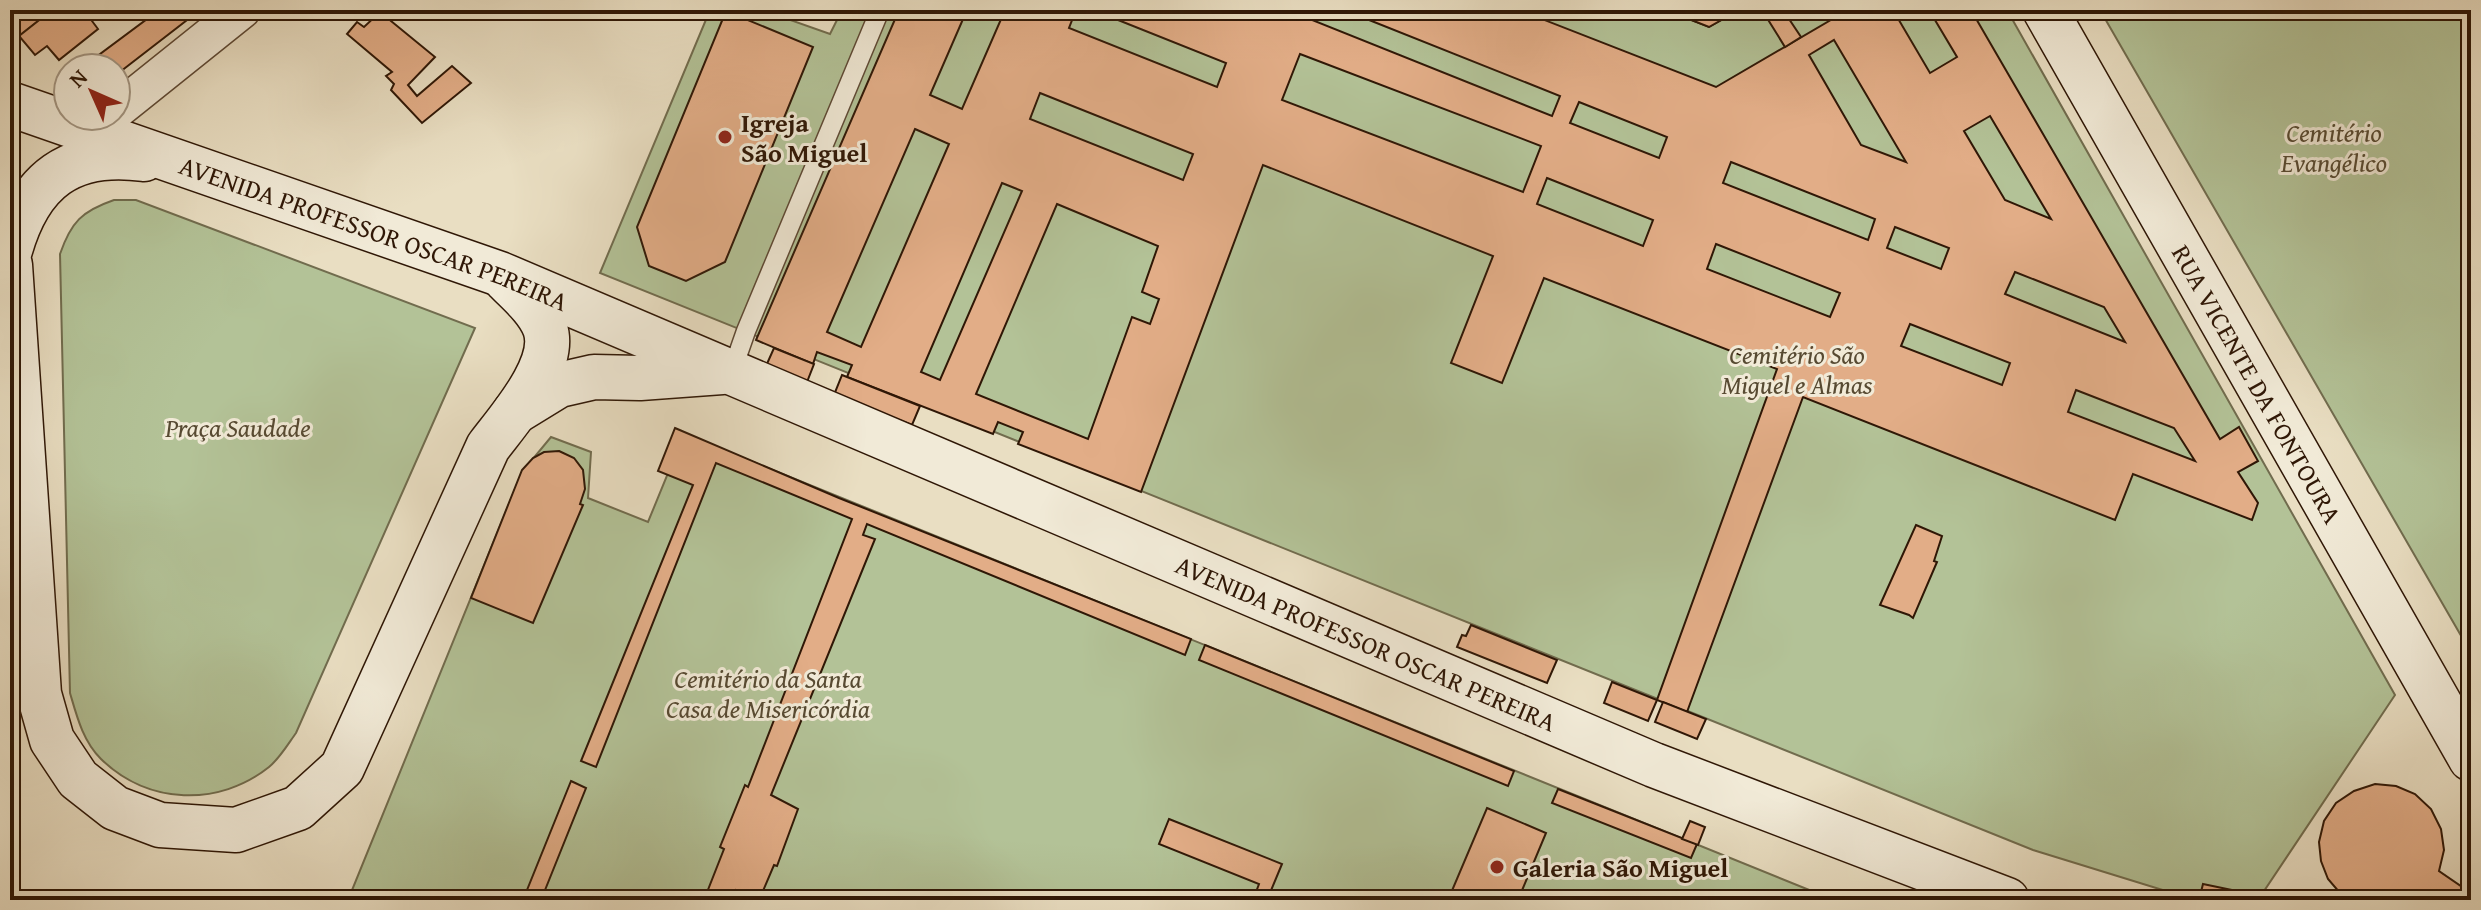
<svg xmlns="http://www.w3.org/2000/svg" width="2481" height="910" font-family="'Gentium Book Plus',serif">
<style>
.green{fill:#b3c297;stroke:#716c4e;stroke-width:2}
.building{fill:#e2ad87;stroke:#2f1706;stroke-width:2;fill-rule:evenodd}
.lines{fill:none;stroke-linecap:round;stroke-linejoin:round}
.lane-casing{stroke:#5e4935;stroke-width:21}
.street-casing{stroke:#5e4935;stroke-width:39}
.secondary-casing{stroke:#2f1706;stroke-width:47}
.lane{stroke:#f1ead7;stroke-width:18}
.street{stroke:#f1ead7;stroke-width:36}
.secondary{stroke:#f1ead7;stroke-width:44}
.poi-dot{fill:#8f2418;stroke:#f1ead7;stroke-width:3}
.labels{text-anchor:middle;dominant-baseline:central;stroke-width:6;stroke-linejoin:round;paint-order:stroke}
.poi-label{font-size:26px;font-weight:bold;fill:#2f1706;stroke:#f1ead7;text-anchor:start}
.park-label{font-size:26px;font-style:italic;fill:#574a32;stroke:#f1ead7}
.street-label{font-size:26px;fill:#2f1706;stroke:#f1ead7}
</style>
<rect width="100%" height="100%" fill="#e9dec2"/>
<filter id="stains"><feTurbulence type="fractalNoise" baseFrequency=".0025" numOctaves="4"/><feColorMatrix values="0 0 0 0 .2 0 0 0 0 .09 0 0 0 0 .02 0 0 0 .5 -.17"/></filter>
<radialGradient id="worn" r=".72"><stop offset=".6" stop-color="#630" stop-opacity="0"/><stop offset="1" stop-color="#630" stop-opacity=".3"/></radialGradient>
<g class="green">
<polygon points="710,10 762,10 830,34 842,10 2007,10 2395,695 2258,900 2195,900 2033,850 600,273"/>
<polygon points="2100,10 2471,10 2471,653"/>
<path d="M114 200H136L475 328 296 733C288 744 280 758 269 767 219 807 148 805 101 759 83 741 77 717 70 693L60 254C71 222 82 211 114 200Z"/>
<polygon points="684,434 1834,900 348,900 522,472 551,437 591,452 588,498 648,522"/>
</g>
<g class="building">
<polygon points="10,10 52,10 11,43"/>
<polygon points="52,10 105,10 92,21 98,29 59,60 47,46 35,55 19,36"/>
<polygon points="146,10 200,10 116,75 116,68 96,68 88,63 151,16"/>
<path d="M899 10H967L930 95 962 109 1005 10H1076L1069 28 1217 87 1226 63 1093 10H1304L1302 16 1552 116 1560 96 1344 10H1519L1716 87 1848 10H1893L1930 73 1957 57 1929 10H1971L2220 439 2239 427 2258 461 2238 472 2258 503 2252 520 2133 474 2115 520 1803 397 1687 712 1657 700 1777 369 1544 278 1502 383 1451 363 1493 256 1263 165 1141 492 1018 444 1023 432 998 422 993 434 847 377 852 365 817 352 813 364 756 340ZM1834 40 1906 162 1861 145 1809 55ZM1300 54 1541 146 1523 192 1282 100ZM1040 93 1193 154 1183 180 1030 119ZM1579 102 1667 137 1659 158 1570 123ZM1990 116 2051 219 2005 200 1964 131ZM915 129 949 144 861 347 827 332ZM1731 162 1875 219 1868 240 1723 183ZM1547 178 1653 220 1643 246 1537 204ZM1002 183 1022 191 940 380 921 372ZM1057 204 1158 246 1142 292 1159 299 1150 324 1132 317 1088 439 976 394ZM1895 227 1949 248 1941 269 1887 248ZM1716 244 1840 293 1830 317 1707 269ZM2015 272 2104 307 2125 342 2005 294ZM1910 324 2010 363 2002 385 1901 346ZM2076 390 2174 428 2195 461 2068 412Z"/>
<polygon points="1666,10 1739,10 1709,27"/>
<polygon points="1666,10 1739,10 1709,27"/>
<polygon points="1762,10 1783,10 1801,37 1785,47"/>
<polygon points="726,11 813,47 725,262 686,281 649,266 637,227"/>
<polygon points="380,12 435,57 408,85 417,96 452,66 471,83 422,123 391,90 394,84 386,76 392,72 347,34 357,22 364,27"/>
<polygon points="774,348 814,364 807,382 766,366"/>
<polygon points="842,375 920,406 912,425 834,395"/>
<polygon points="675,428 839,498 1191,639 1185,655 867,524 863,535 875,539 771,795 798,809 777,866 774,865 760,898 736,890 732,900 704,900 724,849 720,847 745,785 748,787 852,519 716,463 596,767 581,761 693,485 658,471"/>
<polygon points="559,451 574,458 583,470 585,489 580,504 583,505 533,623 471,598 522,470 533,458 544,452"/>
<polygon points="1916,525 1942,536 1934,561 1937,562 1913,618 1909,615 1880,605"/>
<polygon points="1471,625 1557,660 1547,683 1457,647 1462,635 1466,636"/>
<polygon points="1205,645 1514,771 1508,786 1199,660"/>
<polygon points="1612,682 1657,700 1648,721 1604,703"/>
<polygon points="1663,702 1706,719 1697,739 1655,722"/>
<polygon points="571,781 586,788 541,900 523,900"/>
<polygon points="2375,784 2396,786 2415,794 2431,809 2441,829 2444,850 2439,871 2465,889 2461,900 2437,900 2424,891 2412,900 2351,900 2340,893 2328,879 2321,861 2319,842 2324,821 2336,803 2354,791"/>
<polygon points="1558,789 1697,844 1691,858 1552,803"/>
<polygon points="1487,808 1546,833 1518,900 1448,900"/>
<polygon points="1169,819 1282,864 1267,900 1253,900 1259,884 1159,844"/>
<polygon points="1690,821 1705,827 1698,845 1682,839"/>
<polygon points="2203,884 2280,900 2199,900"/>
</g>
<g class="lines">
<defs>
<polyline id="lane" points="732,371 746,331 880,10"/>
<polyline id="street" points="116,111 242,10"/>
<g id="secondary">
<path id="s1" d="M2045 10 2471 759"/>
<path id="s2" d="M10 104 500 274 1654 765 2007 900"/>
<path d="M10 250C30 180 70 149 144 159"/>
<path d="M10 265 39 694 52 740 78 779 115 808 160 825 236 830 298 808 342 768 488 447C509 419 558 365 545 328 538 309 520 294 506 280"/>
<polyline points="515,412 559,385 594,377 640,378 722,372"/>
</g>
</defs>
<use href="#lane" class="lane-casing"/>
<use href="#street" class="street-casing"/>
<use href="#secondary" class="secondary-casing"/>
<use href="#lane" class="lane"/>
<use href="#street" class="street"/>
<use href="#secondary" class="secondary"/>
</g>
<g class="poi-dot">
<circle cx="725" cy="137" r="8"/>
<circle cx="1497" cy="867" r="8"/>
</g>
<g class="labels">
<g class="poi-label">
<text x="741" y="122">Igreja<tspan x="741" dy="30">São Miguel</tspan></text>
<text x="1513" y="867">Galeria São Miguel</text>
</g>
<g class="park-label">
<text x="2334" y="132">Cemitério<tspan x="2334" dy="30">Evangélico</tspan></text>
<text x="1797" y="354">Cemitério São<tspan x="1797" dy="30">Miguel e Almas</tspan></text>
<text x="238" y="427">Praça Saudade</text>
<text x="768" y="678">Cemitério da Santa<tspan x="768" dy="30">Casa de Misericórdia</tspan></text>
</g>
<g class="street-label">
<text stroke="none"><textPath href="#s2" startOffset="386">AVENIDA PROFESSOR OSCAR PEREIRA</textPath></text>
<text stroke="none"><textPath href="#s1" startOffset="430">RUA VICENTE DA FONTOURA</textPath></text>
<text stroke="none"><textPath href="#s2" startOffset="1460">AVENIDA PROFESSOR OSCAR PEREIRA</textPath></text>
</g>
</g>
<rect width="2481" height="910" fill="none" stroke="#e9dec2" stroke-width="40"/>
<rect x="12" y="12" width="2457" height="886" fill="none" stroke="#2f1706" stroke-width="4"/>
<rect x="20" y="20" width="2441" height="870" fill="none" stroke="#2f1706" stroke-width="2"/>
<g transform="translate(92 92) rotate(315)"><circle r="38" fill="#f1ead7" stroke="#a39683" stroke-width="2"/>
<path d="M0-6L14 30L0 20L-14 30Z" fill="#8f2418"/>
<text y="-12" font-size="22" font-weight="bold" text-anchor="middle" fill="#2f1706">N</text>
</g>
<rect width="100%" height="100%" filter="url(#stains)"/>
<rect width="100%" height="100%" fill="url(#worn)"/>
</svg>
